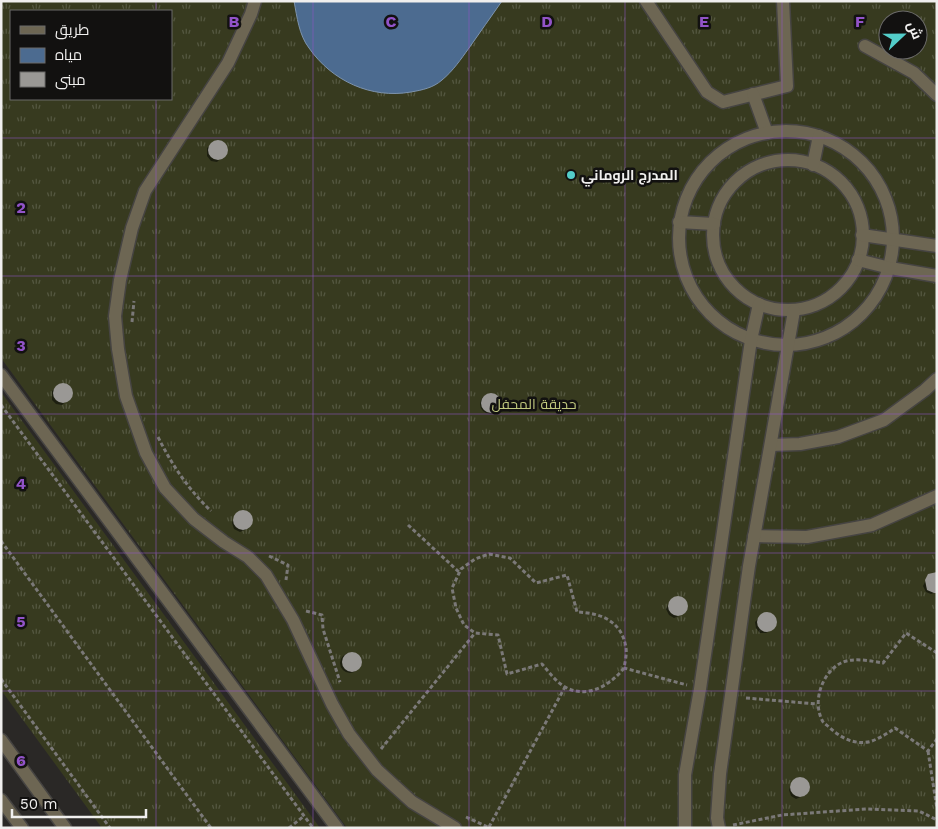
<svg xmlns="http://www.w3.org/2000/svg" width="938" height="829" font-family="'Work Sans',Cairo,sans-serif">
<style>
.grass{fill:url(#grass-tufts);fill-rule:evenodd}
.water{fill:#4c6b90;stroke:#7d93ac}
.shadow{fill:#0007}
.building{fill:#9a9895}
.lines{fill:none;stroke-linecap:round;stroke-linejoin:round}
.minor-casing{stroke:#464442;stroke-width:15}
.path{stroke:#7b7978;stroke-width:3;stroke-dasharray:4 2.5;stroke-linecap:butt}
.minor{stroke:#6d6653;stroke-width:12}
.grid{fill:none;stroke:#9253c8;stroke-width:1;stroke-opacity:0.55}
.poi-dot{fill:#53cdc9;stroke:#121110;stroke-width:2}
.labels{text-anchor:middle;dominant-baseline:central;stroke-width:5;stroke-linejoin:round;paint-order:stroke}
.poi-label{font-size:14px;font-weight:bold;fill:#f0efee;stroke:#121110;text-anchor:start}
.park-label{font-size:14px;fill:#c1c97e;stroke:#121110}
.grid-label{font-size:16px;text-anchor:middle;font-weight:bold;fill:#9253c8;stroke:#121110;stroke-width:5;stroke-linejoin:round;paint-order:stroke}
</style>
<defs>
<pattern id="grass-tufts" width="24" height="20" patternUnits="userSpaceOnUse" patternTransform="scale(1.25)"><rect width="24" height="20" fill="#373a1f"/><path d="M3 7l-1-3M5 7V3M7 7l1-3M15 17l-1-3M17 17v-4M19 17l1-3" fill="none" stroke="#545740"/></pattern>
</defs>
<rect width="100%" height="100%" fill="#2a2826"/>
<g class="grass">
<path d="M1 1H937V828H347L1 358ZM11 11H171V99H11ZM888 20H918V50H888Z"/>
<polygon points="1,392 320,828 102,828 1,690"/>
</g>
<path class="water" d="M294 1H502C491 17 480 32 469 48 461 59 453 71 442 80 433 88 422 90 411 92 371 99 332 81 309 48 299 35 297 17 294 1Z"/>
<g class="shadow">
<polygon points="220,141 226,147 226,153 217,162 211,161 207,156 207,148 214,142"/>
<polygon points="59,385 68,386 71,390 71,396 62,405 56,404 52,400 52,391"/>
<circle cx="490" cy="404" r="10"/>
<polygon points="243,511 251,514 252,520 249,528 240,532 234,529 232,523 235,515"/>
<polygon points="927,578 937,592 931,594 926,592 923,586"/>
<polygon points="678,597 685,601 687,606 683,614 674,618 669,615 666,609 670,601"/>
<polygon points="764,613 769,613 775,619 774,628 766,633 760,633 756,628 755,622"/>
<circle cx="350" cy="663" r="10"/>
<polygon points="800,778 807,782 809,787 805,795 796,799 791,796 789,790 792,782"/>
</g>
<g class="building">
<circle cx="218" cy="150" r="10"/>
<circle cx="63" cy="393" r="10"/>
<circle cx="491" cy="403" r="10"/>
<circle cx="243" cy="520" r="10"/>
<polygon points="937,572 937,593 934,593 927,590 925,580 928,574"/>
<circle cx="678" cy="606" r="10"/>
<circle cx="767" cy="622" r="10"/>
<circle cx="352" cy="662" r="10"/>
<circle cx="800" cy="787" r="10"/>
</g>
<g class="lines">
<defs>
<g id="minor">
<polyline points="255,1 251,14 228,63 145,191 132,228 120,280 115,316 118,349 126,396 146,453 165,488 194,519 224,542 248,557 266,575 293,620 332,704 349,734 377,770 412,802 455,828"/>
<polyline points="646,1 707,92 723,102 787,86 783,1"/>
<polyline points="865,46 914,73 937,95"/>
<polyline points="753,94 767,133"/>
<circle cx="786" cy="238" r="107"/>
<circle cx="788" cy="235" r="75"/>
<polyline points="813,165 819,136"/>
<polyline points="679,222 714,224"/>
<polyline points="862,235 937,246"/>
<polyline points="858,260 890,268 937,276"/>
<polyline points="1,375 337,828"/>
<polyline points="771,445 800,444 838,437 884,420 925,390 937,379"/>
<polyline points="754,536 807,537 872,525 937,496"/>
<polyline points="1,740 65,828"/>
<polyline points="1,800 22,828"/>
<polyline points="685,828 685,775 700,689 751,340 759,304"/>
<polyline points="719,828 717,818 720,774 749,566 794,311"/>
</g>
</defs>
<use href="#minor" class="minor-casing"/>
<g class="path">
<polyline points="132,322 134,301"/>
<polyline points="1,405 313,828"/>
<path d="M158 437C172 465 188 489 211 511"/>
<polyline points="408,525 459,572"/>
<polyline points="1,541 211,828"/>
<polyline points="269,556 288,565 286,580"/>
<polyline points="306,611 322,615 323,629 340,682"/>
<path d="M937 653 906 633 883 663C871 661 853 657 841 663 823 672 812 700 822 720 823 723 827 725 830 728 841 738 856 746 872 741 880 738 888 733 895 728L928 751 937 739"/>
<path d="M624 668C610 686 586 699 565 687 555 681 549 672 542 664L507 674 498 635 475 633 464 625 456 608 452 588 461 569 475 559 489 554 510 558 536 583 567 575 577 612C601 613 622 621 626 648 627 654 625 662 624 668L687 685"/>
<polyline points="1,679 110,828"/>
<polyline points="746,698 817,704"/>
<polyline points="381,749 475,633"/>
<polyline points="928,751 937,809"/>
<polyline points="466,817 490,828"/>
<polyline points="733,825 782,815 866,809 919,811 937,820"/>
<polyline points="489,827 565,687"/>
<polyline points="289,828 304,816"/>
</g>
<use href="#minor" class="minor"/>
</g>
<path class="grid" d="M156 1V11M313 1V828M469 1V828M625 1V828M782 1V828M156 99V828M1 138H937M1 276H937M1 414H937M1 553H937M1 691H937"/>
<circle class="poi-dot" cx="571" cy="175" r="5"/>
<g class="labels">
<g class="poi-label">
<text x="581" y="175">المدرج الروماني</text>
</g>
<g class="park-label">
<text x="534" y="404">حديقة المحفل</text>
</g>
</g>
<g class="grid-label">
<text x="234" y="27">B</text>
<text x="391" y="27">C</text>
<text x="547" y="27">D</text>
<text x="704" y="27">E</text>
<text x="860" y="27">F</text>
<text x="21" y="213">2</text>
<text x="21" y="351">3</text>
<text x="21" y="489">4</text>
<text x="21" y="627">5</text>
<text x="21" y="766">6</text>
</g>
<rect width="938" height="829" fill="none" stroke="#f0efee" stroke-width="5"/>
<rect x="10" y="10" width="162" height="90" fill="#121110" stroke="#6b6a69"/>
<rect x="20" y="26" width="25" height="8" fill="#6d6653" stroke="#6b6a69"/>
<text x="55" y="35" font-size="15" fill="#f0efee">طريق</text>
<rect x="20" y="48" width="25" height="15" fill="#4c6b90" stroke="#6b6a69"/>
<text x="55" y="60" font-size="15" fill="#f0efee">مياه</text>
<rect x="20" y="72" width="25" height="15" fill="#9a9895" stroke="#6b6a69"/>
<text x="55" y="85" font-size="15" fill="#f0efee">مبنى</text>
<g transform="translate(903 35) rotate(68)"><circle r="24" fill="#121110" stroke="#6b6a69"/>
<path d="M0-4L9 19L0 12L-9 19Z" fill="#53cdc9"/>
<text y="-8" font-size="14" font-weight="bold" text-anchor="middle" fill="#f0efee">ش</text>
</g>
<path d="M12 809v8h134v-8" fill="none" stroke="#f0efee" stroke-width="2.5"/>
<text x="20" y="809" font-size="15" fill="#f0efee" stroke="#121110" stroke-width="4" paint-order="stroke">50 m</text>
</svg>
